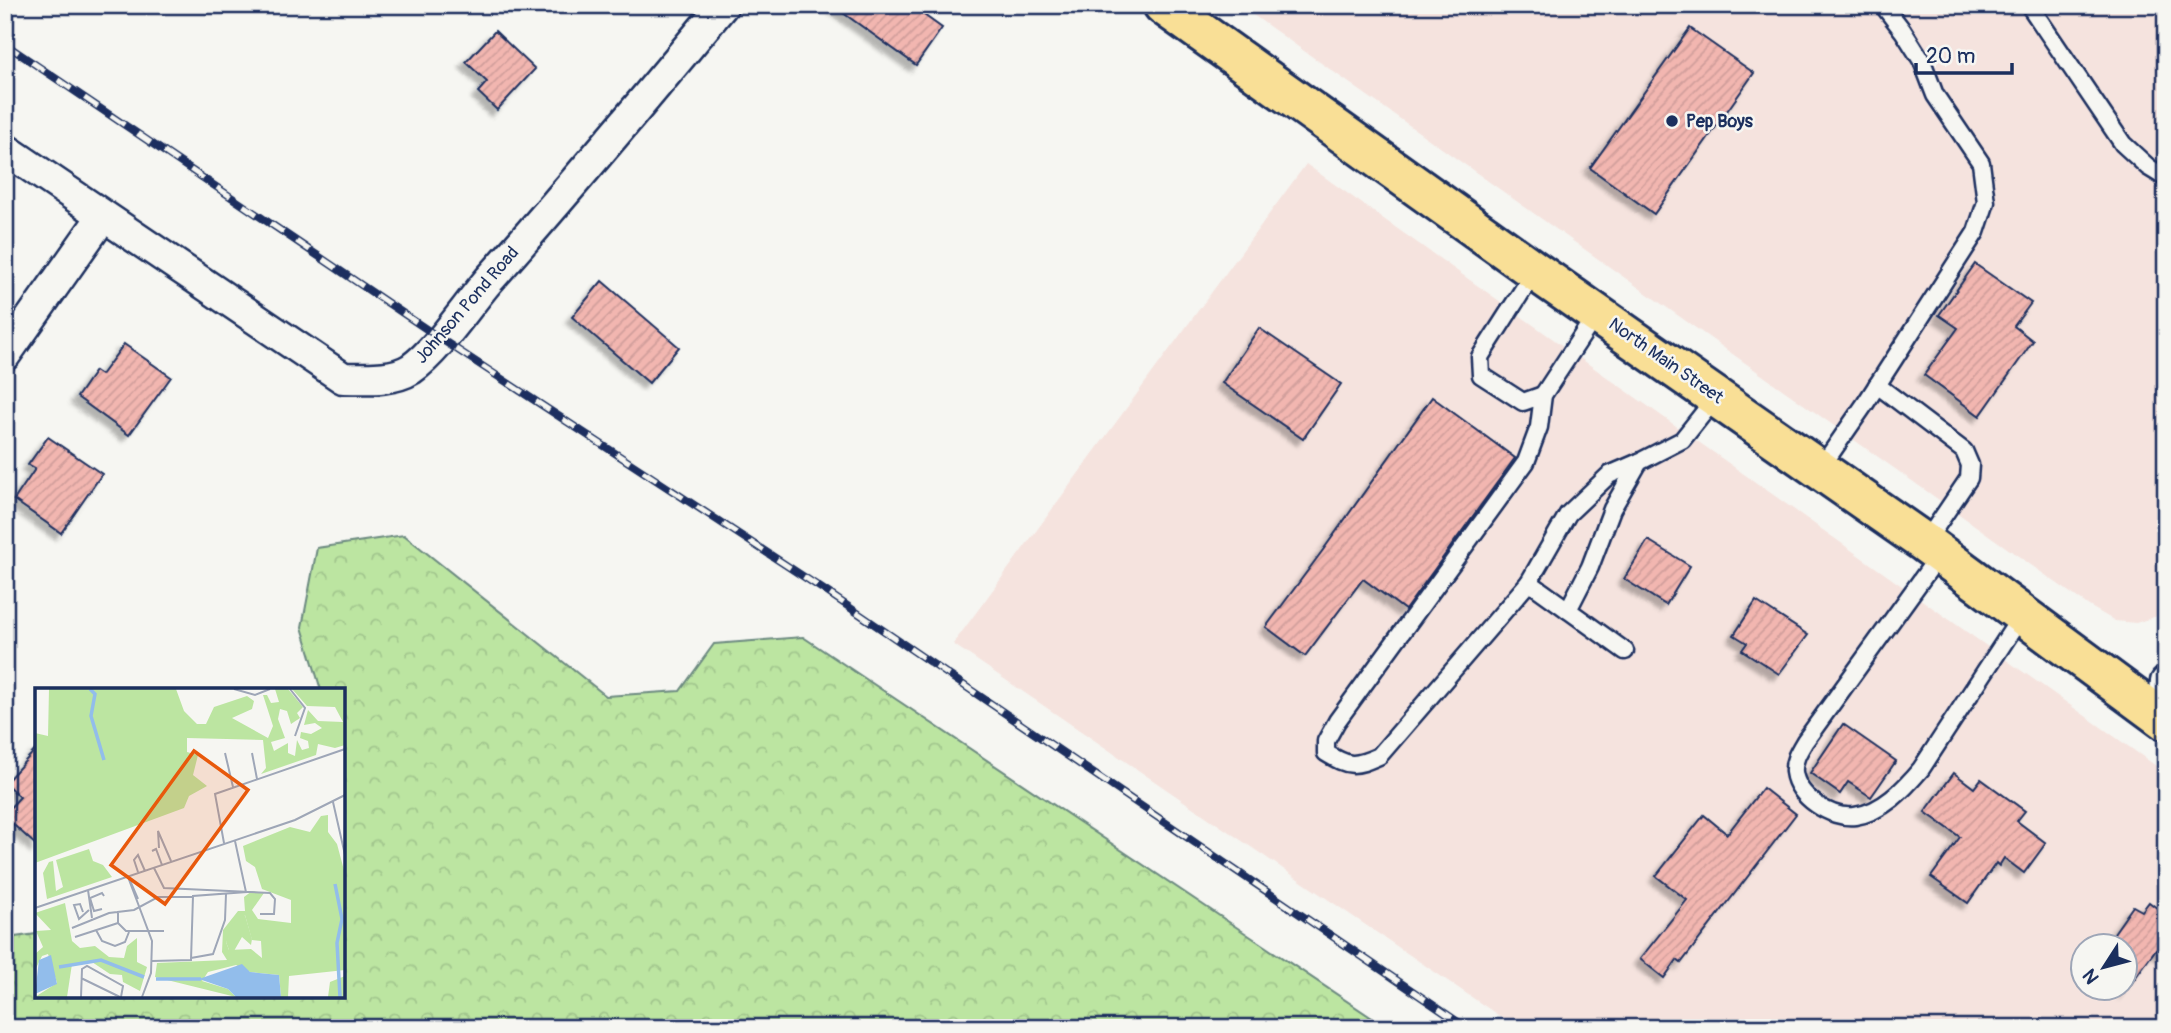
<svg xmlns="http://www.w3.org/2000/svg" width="2171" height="1033" font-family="Pangolin,sans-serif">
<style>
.built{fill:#f5e3de;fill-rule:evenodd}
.forest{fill:url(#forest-crowns);stroke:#6c8a80;stroke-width:2}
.building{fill:url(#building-hatch);stroke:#1b2f5e;stroke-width:2;filter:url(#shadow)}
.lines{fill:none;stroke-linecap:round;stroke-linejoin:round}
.lane-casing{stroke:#1b2f5e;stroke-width:21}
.street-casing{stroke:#1b2f5e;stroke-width:35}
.highway-casing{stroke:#1b2f5e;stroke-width:44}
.lane{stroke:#f6f6f2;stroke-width:16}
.street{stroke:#f6f6f2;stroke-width:30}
.highway{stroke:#f9df96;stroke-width:38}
.rail-casing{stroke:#1b2f5e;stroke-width:8}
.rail{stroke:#f6f6f2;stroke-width:5;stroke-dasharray:16;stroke-linecap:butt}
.poi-dot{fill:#1b2f5e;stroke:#f6f6f2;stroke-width:2.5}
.labels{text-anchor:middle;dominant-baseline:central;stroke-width:5;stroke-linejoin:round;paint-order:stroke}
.poi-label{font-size:18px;font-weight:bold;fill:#1b2f5e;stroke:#f6f6f2;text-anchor:start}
.street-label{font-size:18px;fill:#1b2f5e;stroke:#f6f6f2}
.inset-river{fill:none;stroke:#92bdeb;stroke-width:3.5}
.inset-road{fill:none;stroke:#9ea6b7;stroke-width:2}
.view{fill:#e8590c;fill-opacity:0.15;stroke:#e8590c;stroke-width:3.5}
.inset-edge{fill:none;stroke:#1b2f5e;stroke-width:3.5}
</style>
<defs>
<pattern id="forest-crowns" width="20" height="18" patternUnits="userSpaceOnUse" patternTransform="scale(1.75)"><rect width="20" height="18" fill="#bce5a1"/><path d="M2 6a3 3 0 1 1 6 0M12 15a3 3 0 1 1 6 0" fill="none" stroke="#a1c58d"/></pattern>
<pattern id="building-hatch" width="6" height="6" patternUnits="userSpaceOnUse" patternTransform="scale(1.75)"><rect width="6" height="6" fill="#f2b6b0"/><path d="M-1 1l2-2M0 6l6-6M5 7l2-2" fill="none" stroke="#cf9d9a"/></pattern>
<filter id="shadow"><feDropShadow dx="-6" dy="6" stdDeviation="2" flood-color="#0004"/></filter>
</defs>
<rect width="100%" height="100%" fill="#f6f6f2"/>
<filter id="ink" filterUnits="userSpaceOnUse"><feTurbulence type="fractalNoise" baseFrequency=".0143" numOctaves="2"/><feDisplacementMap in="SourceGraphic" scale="14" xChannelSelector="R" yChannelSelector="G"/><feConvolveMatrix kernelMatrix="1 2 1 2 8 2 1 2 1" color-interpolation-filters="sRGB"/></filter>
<g filter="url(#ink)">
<g class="built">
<polygon points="1239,5 2166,5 2166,609 2157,616 2136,623 2115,621 2089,606"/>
<path d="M1306 164 2166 773V1028H1517L953 644ZM2084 946H2126V988H2084Z"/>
</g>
<polygon class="forest" points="404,535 606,696 680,691 714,644 803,637 1387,1028 14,1028 5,1017 5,955 15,937 37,934 37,996 343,996 343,690 321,690 302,627 317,548"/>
<g class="building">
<polygon points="832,5 910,5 942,28 916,65"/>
<polygon points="1690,28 1754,73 1654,214 1590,168"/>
<polygon points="495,31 535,69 497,110 478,92 487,82 466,62"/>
<polygon points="1975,264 2031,303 2014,326 2033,341 1980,416 1924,375 1958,328 1939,315"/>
<polygon points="602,281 679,347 649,383 572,317"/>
<polygon points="1259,328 1341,384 1303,439 1222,383"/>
<polygon points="124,344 171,377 129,435 77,397 95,371 101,375"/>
<polygon points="1432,397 1515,458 1405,610 1363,579 1305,656 1266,627 1323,550"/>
<polygon points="48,437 102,474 61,533 14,500 35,469 28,465"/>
<polygon points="1648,540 1690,566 1666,605 1624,579"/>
<polygon points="1756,601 1808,635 1779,674 1742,650 1747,643 1734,635"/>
<polygon points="1843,724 1896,761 1871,797 1848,782 1840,794 1810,773"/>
<polygon points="37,748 37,846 5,817 5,813 20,797 5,783"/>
<polygon points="1954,773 1974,788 1981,779 2025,811 2017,821 2046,843 2024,873 2004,858 1999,866 1996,863 1968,903 1931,877 1960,837 1925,812"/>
<polygon points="1763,788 1796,814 1681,963 1677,960 1664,978 1640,959 1687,900 1656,876 1704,815 1727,834"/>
<polygon points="2149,902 2166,915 2166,956 2156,949 2125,992 2125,946 2105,946 2133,906 2142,911"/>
</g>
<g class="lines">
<defs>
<g id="lane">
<polyline points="2029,5 2123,144 2148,167 2166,178"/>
<polyline points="1535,271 1480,357 1481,375 1523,402 1543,395"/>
<polyline points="1877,385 1964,451 1970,465 1969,478 1925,543"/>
<polyline points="1820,469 1865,404 1976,232 1986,202 1981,163 1935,95 1922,61 1903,31 1883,5"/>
<path d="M1940 554 1805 741C1799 751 1793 760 1794 772 1797 797 1831 819 1855 816 1883 812 1904 789 1921 769L2022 615"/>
<path d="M1529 582 1379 756C1354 767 1349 767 1326 753V741L1337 721 1526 462 1539 427 1543 395 1597 313"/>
<polyline points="1568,610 1529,582 1568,514 1609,475 1639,462"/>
<polyline points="1625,651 1568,610 1590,567 1612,509 1639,462 1682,440 1717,396"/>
</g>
<g id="street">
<path d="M5 149 343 378C364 378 392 381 411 369 437 351 466 307 488 281 568 191 646 98 723 5"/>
<polyline points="5,355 103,216"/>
<polyline points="2162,718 2166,682"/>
</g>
<polyline id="highway" points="1163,5 1535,271 1925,543 2166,721"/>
</defs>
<use href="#lane" class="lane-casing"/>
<use href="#street" class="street-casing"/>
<use href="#highway" class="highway-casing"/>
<use href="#lane" class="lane"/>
<use href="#street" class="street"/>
<use href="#highway" class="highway"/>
<defs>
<polyline id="rail" points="5,44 441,339 827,592 1467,1028"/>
</defs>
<use href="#rail" class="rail-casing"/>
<use href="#rail" class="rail"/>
</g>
</g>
<circle class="poi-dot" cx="1672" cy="121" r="7"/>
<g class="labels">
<g class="poi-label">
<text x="1686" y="121">Pep Boys</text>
</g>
<g class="street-label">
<text transform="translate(467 305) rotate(-49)">Johnson Pond Road</text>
<text transform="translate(1666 361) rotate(35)">North Main Street</text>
</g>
</g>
<g transform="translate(35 688)">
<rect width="310" height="310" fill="#f6f6f2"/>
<path d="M54 161 58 173 68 177 77 189 12 211 8 185 14 174 18 173 21 203 28 199 21 172Z" fill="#bce5a1"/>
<path d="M14 1H141L149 23 162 36H171L179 19 212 8 219 13 217 21 197 30 233 50 238 38 228 7H232L236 15 244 14 240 1H253L268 19 262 25 265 30 256 36 252 23 245 21 243 31 250 50 236 54 239 63 253 55V65L260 68 262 52 267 62 274 60 273 53 265 50 266 44 276 46 287 40 280 35 269 37 273 22 283 33 308 34 300 19 272 18 257 1H310V57L300 60 283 56 281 67 226 86 231 80 228 52 152 50V64L163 67 158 87 172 98 154 108 149 120 0 175V30V45L13 48ZM293 127V144L302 156 310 186V282L254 288 253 309H246L244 287 215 284 201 277 173 284 167 293 193 301 201 309 120 289 122 275 192 272 187 264 188 242 203 223H210L209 209 217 203 229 205 217 222 223 231 256 235V212L227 201 220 179 211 173 208 158 255 139 275 144 286 128ZM210 227 217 252 226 253 227 270 216 261 194 262 191 254ZM30 215 37 253 45 260 60 258 74 269 89 270 92 258 102 250V274L112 279 105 303 88 294 87 287 75 286 57 274 37 276 32 309H0L22 295 13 266 7 268 0 282V266L8 259 1 243 16 242 0 225ZM310 288V309H293L295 294Z" fill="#bce5a1" fill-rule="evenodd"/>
<path d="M210 227 217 251 216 257 207 249 199 263 194 262 191 254 198 235Z" fill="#bce5a1"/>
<path d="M16 267 22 296 0 306 4 272ZM207 276 215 284 244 287 246 309H201L193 301 164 291Z" fill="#92bdeb"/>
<path class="inset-river" d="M55 1 60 6 56 28 69 72M300 196 307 231 302 255 305 309M24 279 66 272 109 289M121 291H166"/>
<path class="inset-road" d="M199 1 220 7 235 1M255 1 270 20 260 48M190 65 198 99M217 65 222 91M298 114 310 167M189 155 180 106 310 61M124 160 123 143 136 173M117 163 121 161 127 177M119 180 129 200 235 205 240 211 239 226H225M103 184 99 172 103 167 110 183M93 188 103 211M93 189 117 253 116 285 107 309M53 202 57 230M0 220 260 132 310 107M67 221 59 223 55 210 67 205 69 208M83 223V235L91 243H129M48 224 45 216 39 217 44 231 54 222M37 240 74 225 99 222 123 209H158M61 242 67 253 80 258 90 254 94 244M40 249 83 235M156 270 178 266 190 232 191 206M117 273 156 272 158 208 211 204 200 153M46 290 85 309M46 309 47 281 52 278 88 298 86 309"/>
<path class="view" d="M159 63 213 102 130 216 76 177Z"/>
<rect width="310" height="310" class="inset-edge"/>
</g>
<rect width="2171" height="1033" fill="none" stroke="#f6f6f2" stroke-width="28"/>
<rect x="14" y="14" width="2143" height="1005" fill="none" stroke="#1b2f5e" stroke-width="2.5" filter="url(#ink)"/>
<g transform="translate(2104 967) rotate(234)"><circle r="33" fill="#f6f6f2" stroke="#9ea6b7" stroke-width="2"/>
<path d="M0-5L12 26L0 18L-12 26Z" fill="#1b2f5e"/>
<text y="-10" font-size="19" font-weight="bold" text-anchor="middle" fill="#1b2f5e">N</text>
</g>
<path d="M1916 63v10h96v-10" fill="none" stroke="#1b2f5e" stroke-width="3.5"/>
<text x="1926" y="63" font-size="21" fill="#1b2f5e" stroke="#f6f6f2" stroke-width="5" paint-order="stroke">20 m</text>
</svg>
